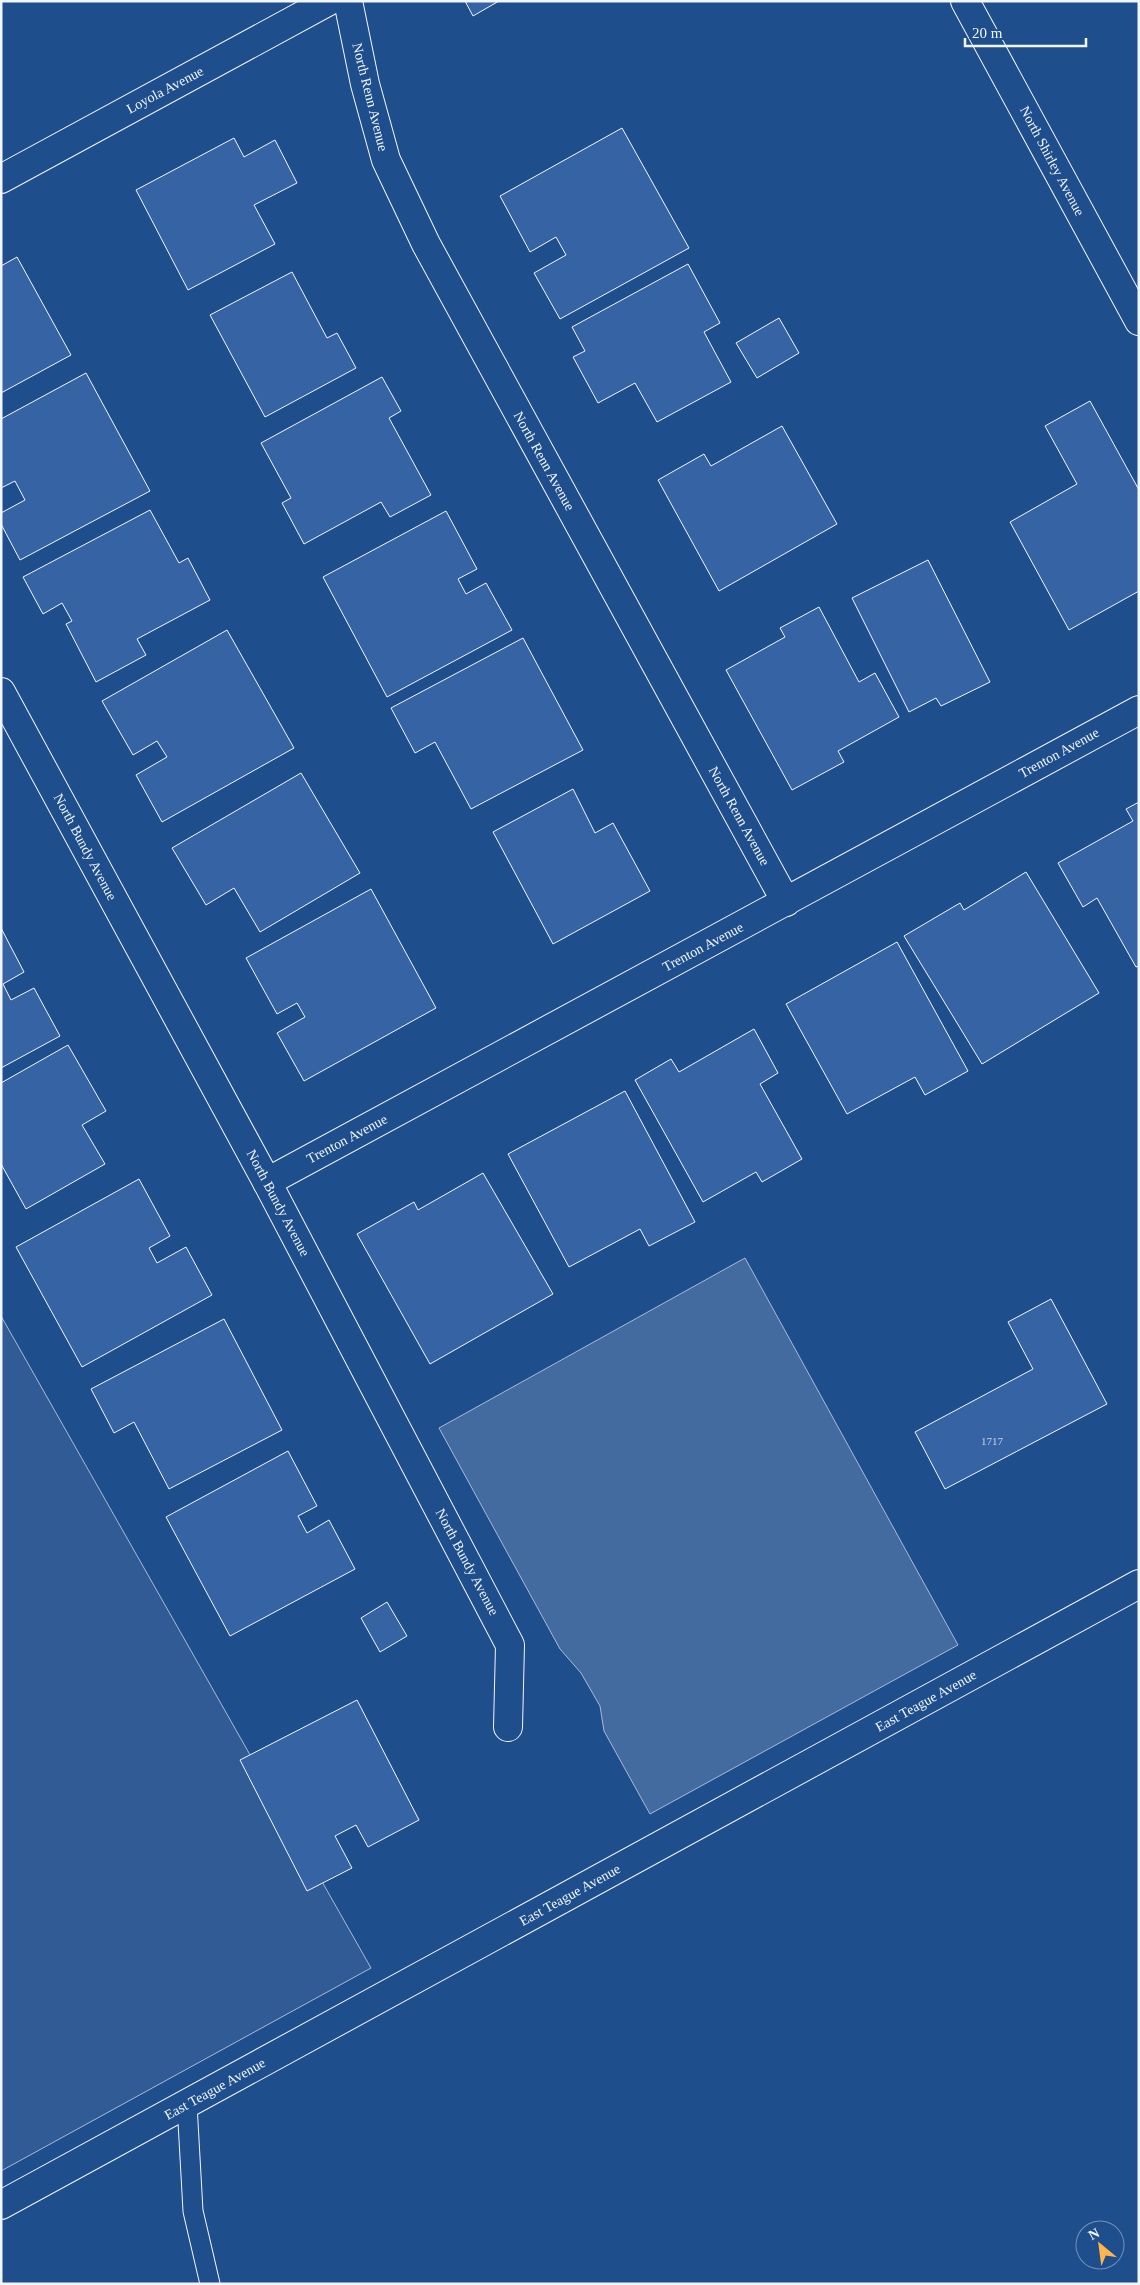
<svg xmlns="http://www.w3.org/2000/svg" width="1140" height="2285" font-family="Georgia,serif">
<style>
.built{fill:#305b95;stroke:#a8bbd7}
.water{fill:#446ba0;stroke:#a8bbd7}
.building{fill:#3563a3;stroke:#f2f6ff}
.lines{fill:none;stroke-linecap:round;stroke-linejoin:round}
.lane-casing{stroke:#f2f6ff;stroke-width:21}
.street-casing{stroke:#f2f6ff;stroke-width:30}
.secondary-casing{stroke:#f2f6ff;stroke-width:30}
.lane{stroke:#1f4e8c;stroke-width:19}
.street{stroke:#1f4e8c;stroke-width:28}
.secondary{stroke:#1f4e8c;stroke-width:28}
.labels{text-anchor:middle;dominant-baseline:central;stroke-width:4;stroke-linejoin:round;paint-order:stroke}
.number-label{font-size:11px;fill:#c3d1e8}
.street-label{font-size:14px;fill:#f2f6ff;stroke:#1f4e8c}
</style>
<rect width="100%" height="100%" fill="#1f4e8c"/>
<polygon class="built" points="1,1316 371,1968 1,2171"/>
<polygon class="water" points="745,1258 958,1645 650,1814 604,1731 600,1706 581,1673 560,1649 439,1428"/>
<g class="building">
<polygon points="465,1 499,1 473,16"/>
<polygon points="622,128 689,248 560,319 534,273 566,255 556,237 530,252 500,196"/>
<polygon points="234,138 244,157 275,140 297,183 254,205 275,244 188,290 136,190"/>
<polygon points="17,257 71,355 1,393 1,266"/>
<polygon points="688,264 720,323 704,332 731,382 657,422 635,383 598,403 573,357 585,351 572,327"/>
<polygon points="292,272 327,338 337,333 356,368 265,417 210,315"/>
<polygon points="779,318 799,353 757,378 736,343"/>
<polygon points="86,373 150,491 20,560 1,524 1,513 25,500 15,481 1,488 1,419"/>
<polygon points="382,377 401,411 389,418 431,495 390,517 381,502 304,544 282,503 291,498 261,443"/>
<polygon points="1090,401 1139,490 1139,591 1069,630 1010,522 1077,484 1045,426"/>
<polygon points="782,426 837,524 719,591 658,480 704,454 711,466"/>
<polygon points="150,510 179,563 188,558 210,600 137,639 146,655 96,682 66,624 72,621 62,603 43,614 23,577"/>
<polygon points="446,511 477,569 458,579 466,594 486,583 512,630 387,697 323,577"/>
<polygon points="928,560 990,682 941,706 936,698 909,712 852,598"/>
<polygon points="819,607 859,682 875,673 899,717 838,751 844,762 792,790 726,670 785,637 780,628"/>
<polygon points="227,630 294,748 162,822 136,775 167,757 157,741 133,755 102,701"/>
<polygon points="523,638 583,750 471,809 435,742 415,753 391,708"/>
<polygon points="301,773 360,873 260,932 234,888 206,905 172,848"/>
<polygon points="573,789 595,833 613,823 650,891 553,944 493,832"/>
<polygon points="1139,802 1139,966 1136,967 1097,898 1083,907 1058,863 1133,821 1126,809"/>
<polygon points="1026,872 1099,993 982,1064 904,936 960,903 964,910"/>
<polygon points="371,889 436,1008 304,1081 277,1033 305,1017 297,1003 277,1014 246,958"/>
<polygon points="1,928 24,972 3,984 11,1000 34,988 60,1036 1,1068"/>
<polygon points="897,942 968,1071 925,1095 915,1077 847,1114 786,1004"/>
<polygon points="754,1029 778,1073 760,1084 802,1159 762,1182 756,1172 703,1202 635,1080 671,1059 679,1072"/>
<polygon points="68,1045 106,1111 82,1125 105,1164 26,1209 1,1164 1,1083"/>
<polygon points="625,1091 695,1222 649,1246 640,1229 569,1267 508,1154"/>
<polygon points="483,1173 553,1294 430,1364 357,1234 414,1202 418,1210"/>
<polygon points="139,1179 170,1236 149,1248 157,1263 186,1247 212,1295 82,1367 16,1247"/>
<polygon points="1051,1299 1107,1404 945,1489 915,1432 1033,1369 1008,1322"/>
<polygon points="224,1319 282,1430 169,1489 134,1422 114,1433 91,1389"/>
<polygon points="288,1451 317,1506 298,1516 307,1533 329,1520 355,1569 230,1636 166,1517"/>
<polygon points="387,1602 407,1636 380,1652 361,1618"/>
<polygon points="357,1700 419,1820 368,1847 356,1825 335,1836 352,1868 307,1891 240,1760"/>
</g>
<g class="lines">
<defs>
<polyline id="lane" points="187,2104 193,2211 210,2284"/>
<g id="street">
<polyline points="348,1 365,84 386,160 426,244 786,902"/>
<polyline points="965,1 1139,321"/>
<polyline points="1,179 329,1"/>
<polyline points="1,692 267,1182 510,1645 508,1727"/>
<polyline points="267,1182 1139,710"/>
</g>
<polyline id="secondary" points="1,2205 1139,1584"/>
</defs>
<use href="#lane" class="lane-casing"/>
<use href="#street" class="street-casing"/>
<use href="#secondary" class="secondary-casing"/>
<use href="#lane" class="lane"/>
<use href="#street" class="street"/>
<use href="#secondary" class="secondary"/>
</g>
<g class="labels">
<g class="number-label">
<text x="992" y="1441">1717</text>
</g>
<g class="street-label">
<text transform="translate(165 90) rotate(-28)">Loyola Avenue</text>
<text transform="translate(370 97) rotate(76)">North Renn Avenue</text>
<text transform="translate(1052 161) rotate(62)">North Shirley Avenue</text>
<text transform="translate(544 461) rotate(61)">North Renn Avenue</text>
<text transform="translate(1059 753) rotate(-29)">Trenton Avenue</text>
<text transform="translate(739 816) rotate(61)">North Renn Avenue</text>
<text transform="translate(85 847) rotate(62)">North Bundy Avenue</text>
<text transform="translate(703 947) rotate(-28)">Trenton Avenue</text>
<text transform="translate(347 1139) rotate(-28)">Trenton Avenue</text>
<text transform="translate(278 1203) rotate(62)">North Bundy Avenue</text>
<text transform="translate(467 1562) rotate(62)">North Bundy Avenue</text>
<text transform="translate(926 1701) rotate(-29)">East Teague Avenue</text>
<text transform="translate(570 1895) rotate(-29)">East Teague Avenue</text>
<text transform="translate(215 2089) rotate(-29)">East Teague Avenue</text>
</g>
</g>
<rect width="1140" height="2285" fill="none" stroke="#f2f6ff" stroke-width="5"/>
<g transform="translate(1100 2245) rotate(331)"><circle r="24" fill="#1f4e8c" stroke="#7391ba"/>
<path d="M0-4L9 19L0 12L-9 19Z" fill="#ffb74d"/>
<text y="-8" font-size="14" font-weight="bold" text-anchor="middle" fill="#f2f6ff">N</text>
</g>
<path d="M965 38v8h121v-8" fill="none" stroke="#f2f6ff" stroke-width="2.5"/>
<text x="972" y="38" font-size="15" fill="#f2f6ff" stroke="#1f4e8c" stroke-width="4" paint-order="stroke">20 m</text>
</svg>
